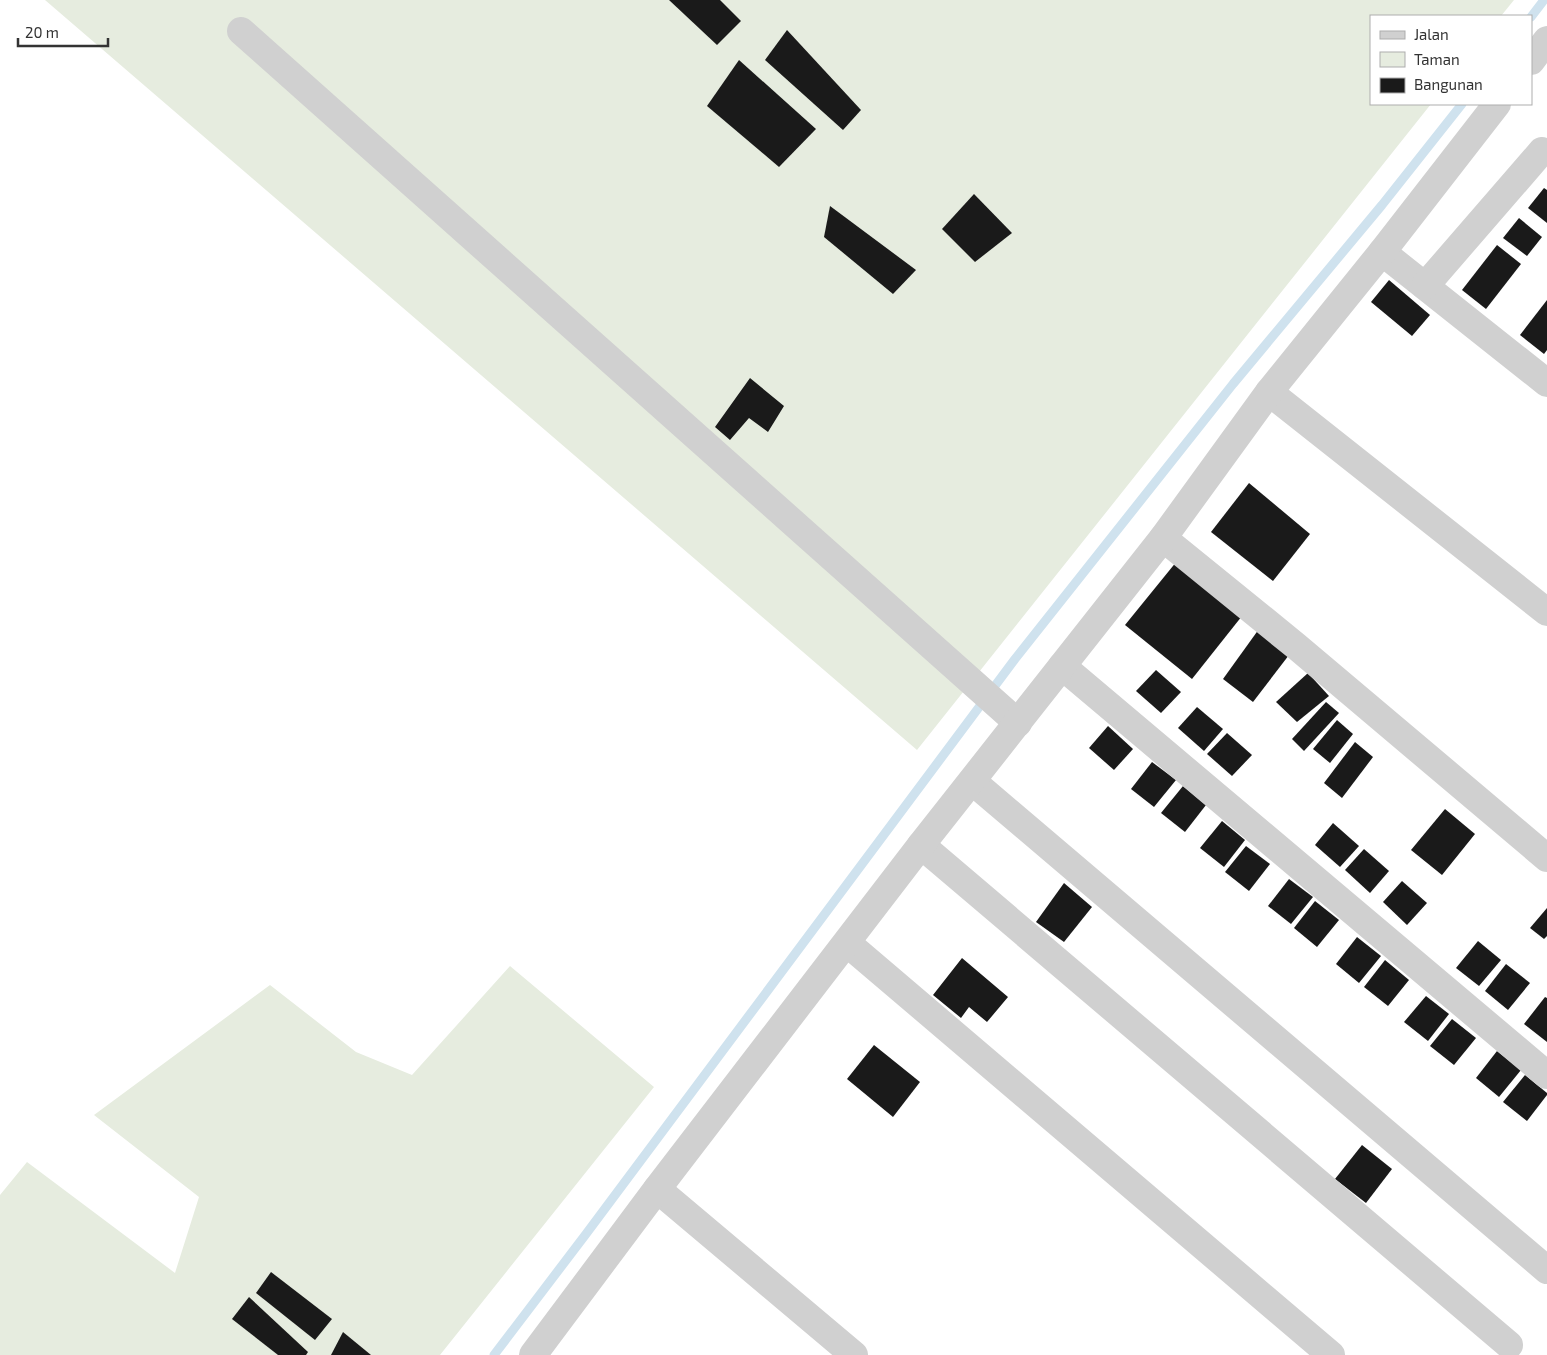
<svg xmlns="http://www.w3.org/2000/svg" width="1547" height="1355" font-family="'Exo 2',sans-serif">
<style>
.green{fill:#e6ecdf}
.lines{fill:none;stroke-linecap:round;stroke-linejoin:round}
.stream{stroke:#cfe2ee;stroke-width:9}
.building{fill:#1a1a1a}
.street{stroke:#d0d0d0;stroke-width:28}
</style>
<rect width="100%" height="100%" fill="#fff"/>
<g class="green">
<polygon points="45,0 1514,0 1501,16 1371,16 1371,104 1431,104 917,750"/>
<polygon points="510,966 654,1087 440,1355 0,1355 0,1195 27,1162 175,1273 199,1197 94,1115 270,985 356,1052 412,1075"/>
</g>
<g class="lines">
<g class="stream">
<polyline points="1531,17 1544,0"/>
<polyline points="494,1355 586,1234 1015,659 1233,384 1382,205 1462,104"/>
</g>
</g>
<g class="building">
<polygon points="669,0 720,0 741,21 717,45"/>
<polygon points="787,30 861,110 843,130 765,60"/>
<polygon points="739,60 816,129 779,167 707,106"/>
<polygon points="1544,188 1547,190 1547,223 1528,208"/>
<polygon points="974,194 1012,233 975,262 942,229"/>
<polygon points="830,206 916,270 893,294 824,237"/>
<polygon points="1519,218 1542,237 1527,256 1503,238"/>
<polygon points="1497,245 1521,264 1486,309 1462,290"/>
<polygon points="1389,280 1430,315 1412,336 1371,302"/>
<polygon points="1547,300 1547,350 1544,354 1520,335"/>
<polygon points="750,378 784,406 768,432 749,418 730,440 715,427"/>
<polygon points="1249,483 1310,534 1273,581 1211,532"/>
<polygon points="1177,561 1242,616 1192,679 1125,625"/>
<polygon points="1259,629 1289,655 1253,702 1223,679"/>
<polygon points="1156,670 1181,692 1161,713 1136,691"/>
<polygon points="1308,673 1329,696 1297,722 1276,702"/>
<polygon points="1326,702 1339,713 1304,751 1292,739"/>
<polygon points="1197,707 1223,729 1204,751 1178,728"/>
<polygon points="1337,720 1353,734 1330,763 1313,749"/>
<polygon points="1108,726 1133,749 1114,770 1089,748"/>
<polygon points="1227,733 1252,755 1232,776 1207,754"/>
<polygon points="1355,742 1373,757 1342,798 1324,783"/>
<polygon points="1152,762 1176,780 1154,807 1131,789"/>
<polygon points="1183,786 1206,805 1185,832 1161,813"/>
<polygon points="1445,809 1475,834 1442,875 1411,850"/>
<polygon points="1222,821 1245,840 1224,867 1200,848"/>
<polygon points="1333,823 1359,846 1340,867 1315,845"/>
<polygon points="1246,846 1270,864 1249,891 1225,872"/>
<polygon points="1364,849 1389,871 1370,893 1345,870"/>
<polygon points="1289,879 1313,897 1291,924 1268,906"/>
<polygon points="1402,881 1427,903 1407,925 1383,902"/>
<polygon points="1064,883 1092,907 1064,942 1036,922"/>
<polygon points="1315,901 1339,920 1317,947 1294,928"/>
<polygon points="1547,908 1547,936 1544,939 1530,928"/>
<polygon points="1357,937 1381,956 1359,983 1336,964"/>
<polygon points="1478,941 1501,960 1479,986 1456,968"/>
<polygon points="962,958 1008,997 987,1022 969,1007 961,1018 933,995"/>
<polygon points="1385,960 1409,980 1388,1006 1364,987"/>
<polygon points="1506,964 1530,983 1508,1010 1485,991"/>
<polygon points="1426,996 1449,1014 1428,1041 1404,1022"/>
<polygon points="1545,997 1547,998 1547,1042 1524,1024"/>
<polygon points="1452,1019 1476,1038 1454,1065 1430,1046"/>
<polygon points="874,1045 920,1082 893,1117 847,1079"/>
<polygon points="1497,1051 1521,1070 1499,1097 1476,1078"/>
<polygon points="1525,1075 1547,1093 1547,1095 1527,1121 1503,1102"/>
<polygon points="1362,1145 1392,1169 1366,1203 1335,1179"/>
<polygon points="271,1272 332,1319 315,1340 256,1293"/>
<polygon points="249,1297 308,1352 306,1355 278,1355 232,1319"/>
<polygon points="343,1332 371,1355 331,1355"/>
</g>
<g class="lines">
<g class="street">
<polyline points="241,31 1018,723"/>
<polyline points="1531,61 1547,40"/>
<polyline points="1382,252 1547,383"/>
<polyline points="1425,286 1542,151"/>
<polyline points="1269,392 1547,612"/>
<polyline points="1163,538 1296,646 1547,858"/>
<polyline points="1062,666 1547,1075"/>
<polyline points="972,781 1547,1270"/>
<polyline points="921,845 1509,1345"/>
<polyline points="847,943 1331,1355"/>
<polyline points="657,1189 854,1355"/>
<polyline points="533,1355 657,1189 921,845 1163,538 1269,392 1382,252 1497,104"/>
</g>
</g>
<rect x="1370" y="15" width="162" height="90" fill="#ffffff" stroke="#adadad"/>
<rect x="1380" y="31" width="25" height="8" fill="#d0d0d0" stroke="#adadad"/>
<text x="1414" y="40" font-size="15" fill="#333333">Jalan</text>
<rect x="1380" y="52" width="25" height="15" fill="#e6ecdf" stroke="#adadad"/>
<text x="1414" y="65" font-size="15" fill="#333333">Taman</text>
<rect x="1380" y="78" width="25" height="15" fill="#1a1a1a" stroke="#adadad"/>
<text x="1414" y="90" font-size="15" fill="#333333">Bangunan</text>
<path d="M18 38v8h90v-8" fill="none" stroke="#333333" stroke-width="2.5"/>
<text x="25" y="38" font-size="15" fill="#333333" stroke="#ffffff" stroke-width="4" paint-order="stroke">20 m</text>
</svg>
